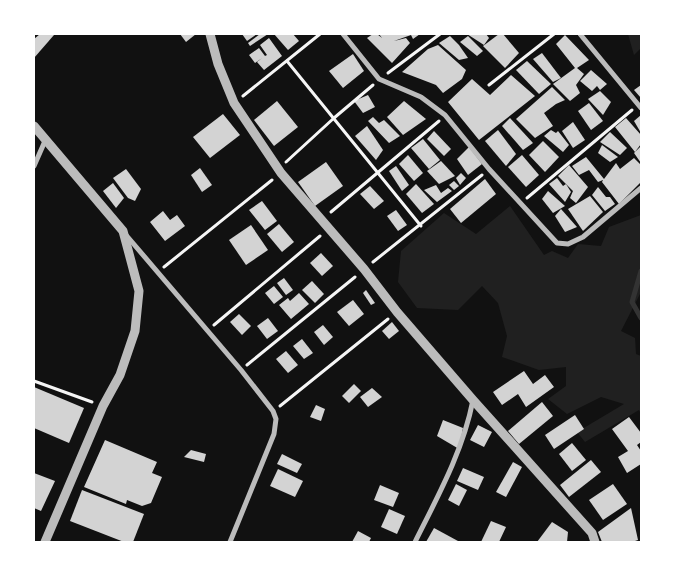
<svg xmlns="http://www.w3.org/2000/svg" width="675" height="576" font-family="Mulish,sans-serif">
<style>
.green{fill:#202020}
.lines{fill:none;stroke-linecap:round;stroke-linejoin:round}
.stream{stroke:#333;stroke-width:5}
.building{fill:#d3d3d3}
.path{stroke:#f5f5f5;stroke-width:3}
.minor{stroke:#bcbcbc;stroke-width:5}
.tertiary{stroke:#bcbcbc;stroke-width:9}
</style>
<rect width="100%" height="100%" fill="#111"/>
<g class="green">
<polygon points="628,34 641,34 641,48 634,55"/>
<polygon points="510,206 544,255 552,251 568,258 578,244 601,246 609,227 641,215 641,292 621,331 635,338 636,354 641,356 641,414 639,410 585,442 577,432 624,404 601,397 567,414 548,399 566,386 566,367 539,370 502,357 507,336 498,303 482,286 458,310 417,308 398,282 401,251 444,213 476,234"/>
</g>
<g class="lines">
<polyline class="stream" points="641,271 632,302 641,318"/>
</g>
<g class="building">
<polygon points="40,34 52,34 54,35 34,58 34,39"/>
<polygon points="180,34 196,34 186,42"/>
<polygon points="242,34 257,34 247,41"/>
<polygon points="260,34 268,34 250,46 248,43"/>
<polygon points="274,34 293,34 299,41 288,50"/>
<polygon points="373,34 377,34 382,38 379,34 420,34 413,39 411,35 394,41 406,38 410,43 392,63 367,38"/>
<polygon points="467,34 486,34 489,38 484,45"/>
<polygon points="499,34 503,34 519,53 505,68 483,46"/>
<polygon points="565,35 589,60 577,68 584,74 576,85 580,93 570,101 553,84 575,68 556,44"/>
<polygon points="450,36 459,45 468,58 459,60 439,43"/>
<polygon points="468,36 483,51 477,56 460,42"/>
<polygon points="269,38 282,56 264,70 257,62 262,58 255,63 249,55 259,48 265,56 267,55 260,45"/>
<polygon points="438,45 466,70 462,79 443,93 436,85 402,72 428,49"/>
<polygon points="542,53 561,78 553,82 533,59"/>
<polygon points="353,54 364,71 343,88 329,71"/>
<polygon points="527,61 551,84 539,94 516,70"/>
<polygon points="591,70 607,84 600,90 597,86 592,91 580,81"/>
<polygon points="511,75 535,96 479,140 448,102 472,79 490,95"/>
<polygon points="641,85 641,98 634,90"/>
<polygon points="552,87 565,100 556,104 544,113 553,126 535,138 516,119"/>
<polygon points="600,91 611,102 603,115 588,99"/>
<polygon points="368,95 375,107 363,113 354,101"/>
<polygon points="277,101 298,127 274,146 254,120"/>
<polygon points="404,101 426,119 403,135 387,117"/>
<polygon points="589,103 603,121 591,130 578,111"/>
<polygon points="223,114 240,135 210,158 193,137"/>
<polygon points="641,115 641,133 634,121"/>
<polygon points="373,117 379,123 384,120 400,136 389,143 368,121"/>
<polygon points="510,118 533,143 523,150 502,126"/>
<polygon points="626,118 641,135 641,144 635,152 641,146 641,163 634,153 635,152 615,127"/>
<polygon points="573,122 585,140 573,148 562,131"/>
<polygon points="367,126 383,150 376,160 355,136"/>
<polygon points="498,130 516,154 506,166 485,141"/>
<polygon points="551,130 556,133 558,131 569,145 563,152 544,136"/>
<polygon points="434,131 451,149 444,156 427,139"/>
<polygon points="610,132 627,148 620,155 600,142"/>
<polygon points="423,139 440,160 429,169 411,148"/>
<polygon points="543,141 559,157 545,172 529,155"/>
<polygon points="602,145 618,157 610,162 598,153"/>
<polygon points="469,147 482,164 468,175 457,159"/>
<polygon points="408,155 423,173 414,181 399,164"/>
<polygon points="522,155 539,175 526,187 508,167"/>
<polygon points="586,157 604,179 616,163 620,169 634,158 641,165 641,182 619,204 602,182 603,180 598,182 589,170 579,175 572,166"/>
<polygon points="441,161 455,176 439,184 427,171"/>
<polygon points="326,162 343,186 315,206 298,182"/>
<polygon points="569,165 588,187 576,203 570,198 573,191 558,176"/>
<polygon points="396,166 409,185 402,191 389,171"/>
<polygon points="200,168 212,185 202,192 191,175"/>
<polygon points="126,169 141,189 135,201 128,198 113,178"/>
<polygon points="461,173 466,178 460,185 456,178"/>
<polygon points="557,178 563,186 566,184 571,192 565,202 549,184"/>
<polygon points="485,179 496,194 461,223 450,209"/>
<polygon points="454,181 459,186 454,190 449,185"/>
<polygon points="113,183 124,198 116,208 103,191"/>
<polygon points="416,184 434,204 422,213 406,194"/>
<polygon points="436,185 441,193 448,188 452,191 437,202 424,190"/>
<polygon points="370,186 384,201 374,209 360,194"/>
<polygon points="598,187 606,197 610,197 615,204 605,211 592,195"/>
<polygon points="548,191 565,206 553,213 542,199"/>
<polygon points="590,196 603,212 583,231 568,209"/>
<polygon points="262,201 277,221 265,230 249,210"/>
<polygon points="561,209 577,227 565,232 555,216"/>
<polygon points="396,210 407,225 398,231 387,216"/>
<polygon points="163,211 170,220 177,215 185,226 165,241 150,222"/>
<polygon points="279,224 294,242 282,252 267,234"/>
<polygon points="251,225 268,250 246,265 229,240"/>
<polygon points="321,253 333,266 322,276 310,263"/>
<polygon points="284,278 293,290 286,295 277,283"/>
<polygon points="312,281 324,294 315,303 302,290"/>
<polygon points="274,286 283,297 274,304 265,293"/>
<polygon points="366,290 375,303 371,305 363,293"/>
<polygon points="299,293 309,304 291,319 279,305 288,298 290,301"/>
<polygon points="353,300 364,314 349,326 337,312"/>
<polygon points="239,314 251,326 242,335 230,322"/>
<polygon points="268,318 278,331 267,339 257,326"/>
<polygon points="392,322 399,331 389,339 382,331"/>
<polygon points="323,325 333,337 324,345 314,332"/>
<polygon points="302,339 313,353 304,359 293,346"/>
<polygon points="286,351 298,365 288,373 276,359"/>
<polygon points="524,371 533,384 545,375 554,387 526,407 518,394 502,405 493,392"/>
<polygon points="354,384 361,391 349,403 342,396"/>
<polygon points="34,387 84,408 69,443 34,428"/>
<polygon points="372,388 382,397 368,407 360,397"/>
<polygon points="542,402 553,416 519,444 508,431"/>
<polygon points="316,405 325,409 321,421 310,417"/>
<polygon points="575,415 584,429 554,449 545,435"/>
<polygon points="629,417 641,433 641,442 637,445 641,451 641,464 627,473 618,457 628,451 612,429"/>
<polygon points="443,420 463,428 459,449 437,436"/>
<polygon points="478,425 492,432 484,447 470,440"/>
<polygon points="105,440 157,462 152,473 162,477 151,503 142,506 127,500 126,504 84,487"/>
<polygon points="572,443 586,460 572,471 559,454"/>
<polygon points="191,450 206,454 204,462 184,457"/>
<polygon points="282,454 302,464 297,473 277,464"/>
<polygon points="591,460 601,472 569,497 560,485"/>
<polygon points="513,462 522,467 506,497 496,492"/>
<polygon points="463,468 484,477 478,490 457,481"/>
<polygon points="278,469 303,481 295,497 270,486"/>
<polygon points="34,473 55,481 41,511 34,508"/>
<polygon points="456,484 467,490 459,506 448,500"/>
<polygon points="613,484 627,504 603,520 589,500"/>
<polygon points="380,485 399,493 393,507 374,500"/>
<polygon points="82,490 144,514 133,542 124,542 70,521"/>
<polygon points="631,508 638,540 632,542 602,542 598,532"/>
<polygon points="389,509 405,516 397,534 381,527"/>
<polygon points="491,521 506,527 499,542 481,542"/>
<polygon points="552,522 568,532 567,542 537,542"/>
<polygon points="434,528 458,541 457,542 426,542"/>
<polygon points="358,531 371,538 369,542 352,542"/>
</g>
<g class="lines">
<g class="path">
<polyline points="287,61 421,226"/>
<polyline points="388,73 440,34"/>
<polyline points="489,85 554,34"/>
<polyline points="243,96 320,34"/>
<polyline points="286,162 334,118 373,85"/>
<polyline points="527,198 632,110"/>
<polyline points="331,212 439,121"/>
<polyline points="373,262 482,175"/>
<polyline points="164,267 272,180"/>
<polyline points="214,325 320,236"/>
<polyline points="247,365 355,277"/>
<polyline points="34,381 92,402"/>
<polyline points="280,406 388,319"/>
</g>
<g class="minor">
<polyline points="343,34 379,79 421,97 445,115 489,169 557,243 568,244 583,237 641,188"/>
<polyline points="580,34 641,108"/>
<polyline points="34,166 45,141"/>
<polyline points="126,235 241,370 273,411 276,419 274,434 230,542"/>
<path d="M415 542C438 496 463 451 473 400"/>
</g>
<g class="tertiary">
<polyline points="210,34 218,64 234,103 281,173 364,269 397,312 473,400 592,533 595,542"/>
<polyline points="34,126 123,231 139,291 135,331 120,375 103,406 45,542"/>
</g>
</g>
<rect width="675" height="576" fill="none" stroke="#ffffff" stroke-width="70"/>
</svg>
